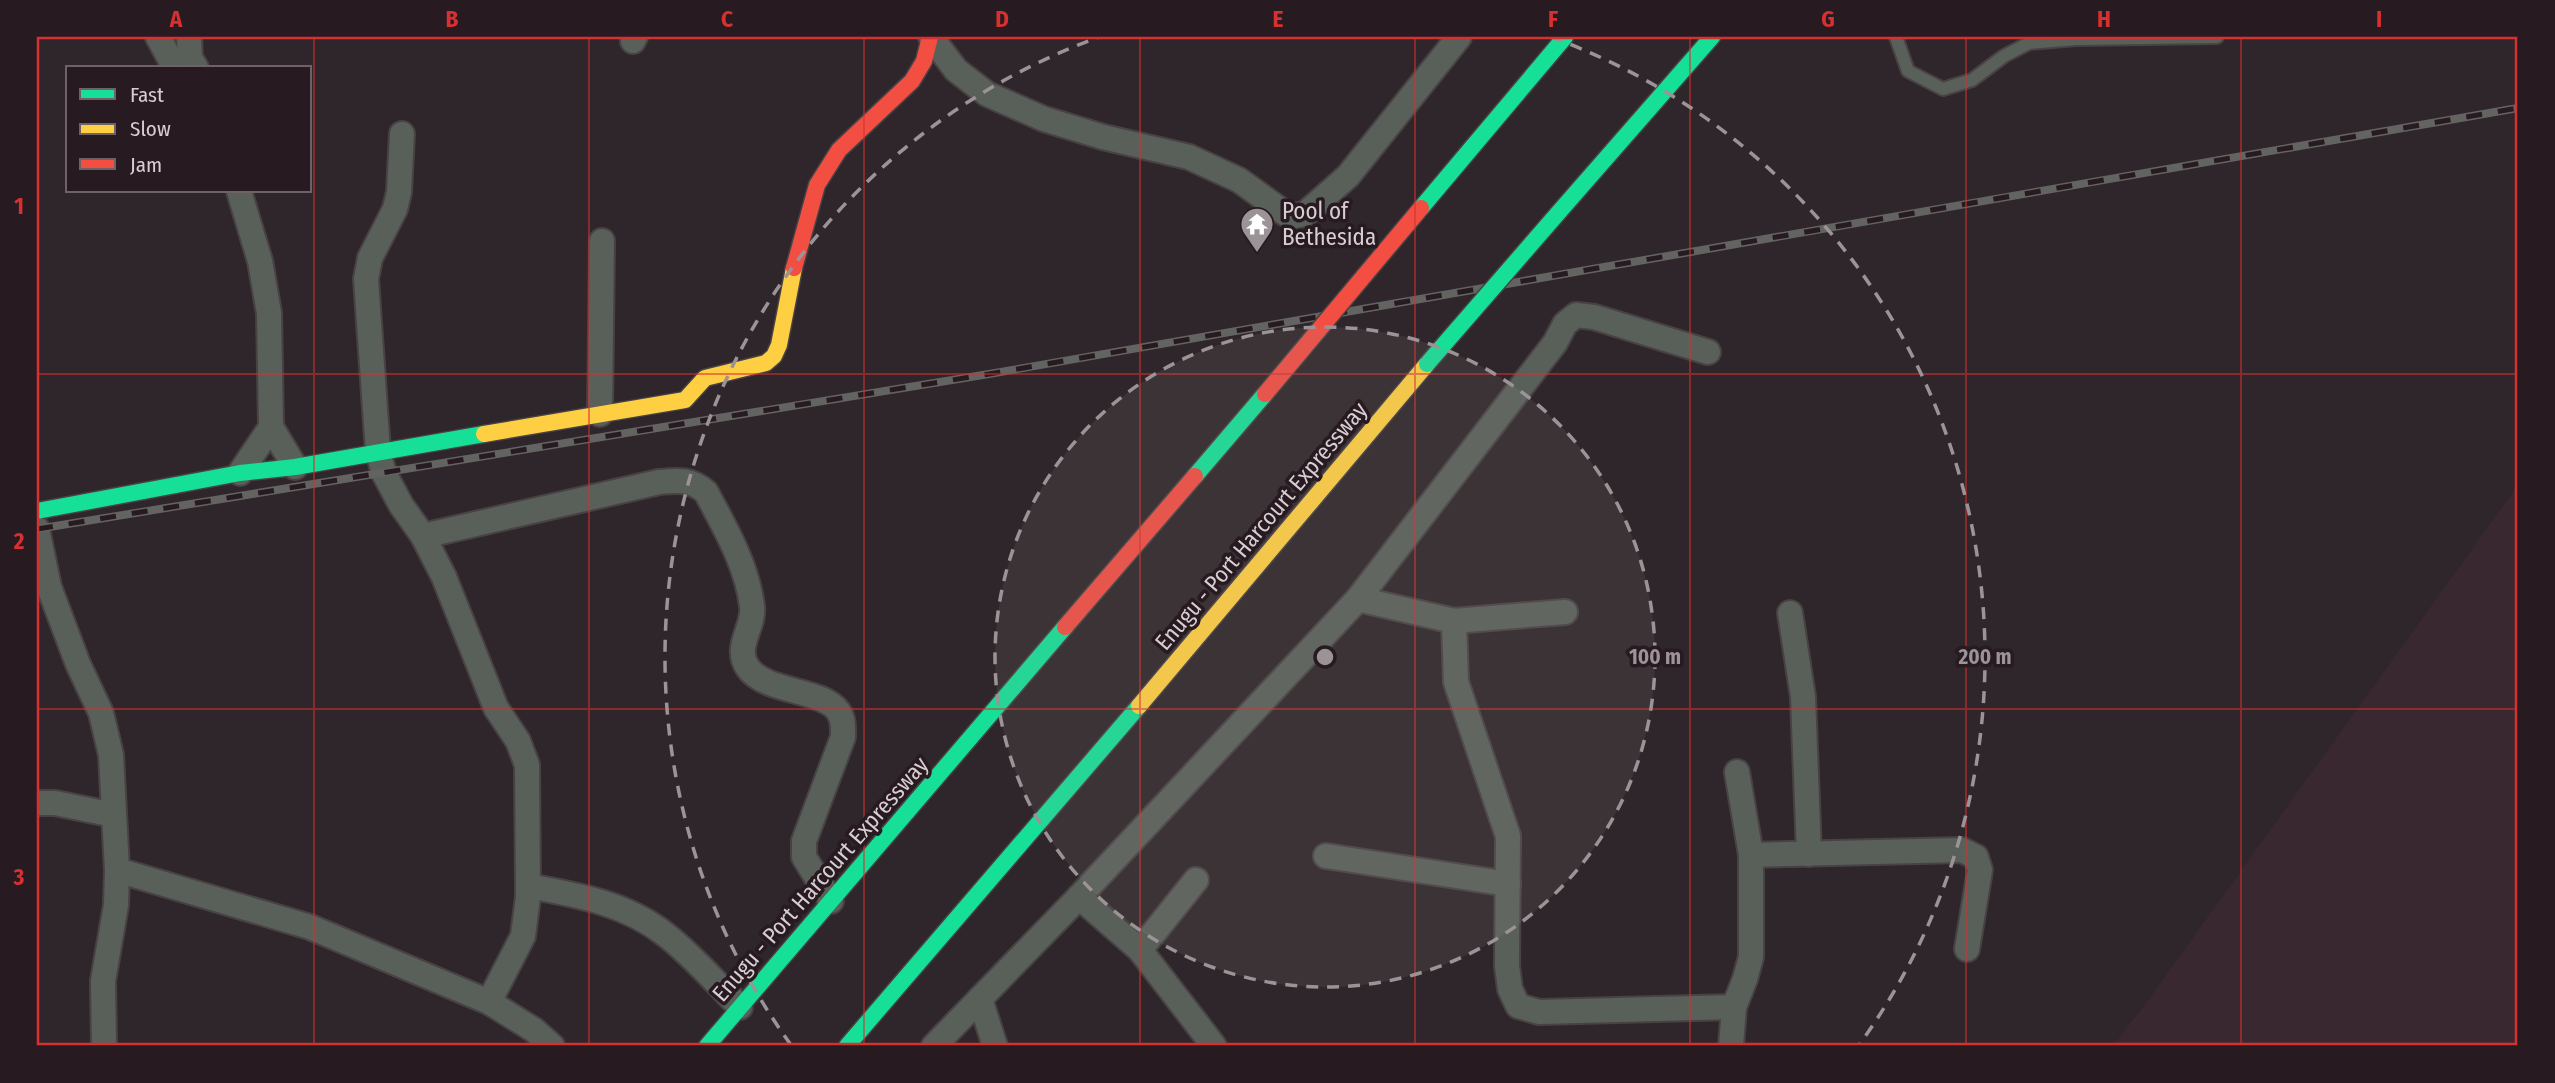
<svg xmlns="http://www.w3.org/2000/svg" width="2555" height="1083" font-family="'Fira Sans Condensed',sans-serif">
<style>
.built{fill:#3a2830}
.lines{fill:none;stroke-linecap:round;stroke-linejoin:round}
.lane-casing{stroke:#484245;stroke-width:16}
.street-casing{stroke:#484245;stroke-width:28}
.fast-casing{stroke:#484245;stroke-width:19}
.slow-casing{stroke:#484245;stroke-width:19}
.jam-casing{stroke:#484245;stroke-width:19}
.lane{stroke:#59605a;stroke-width:12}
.street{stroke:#59605a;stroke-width:24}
.fast{stroke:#16e098;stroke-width:16}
.slow{stroke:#ffcf43;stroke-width:16}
.jam{stroke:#f24e42;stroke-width:16}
.rail-casing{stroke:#636461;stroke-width:8}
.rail{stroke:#271a20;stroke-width:5;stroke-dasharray:16;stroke-linecap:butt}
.fast-bridge-casing{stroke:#484245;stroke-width:19;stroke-linecap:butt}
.jam-bridge-casing{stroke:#484245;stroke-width:19;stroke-linecap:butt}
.fast-bridge{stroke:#16e098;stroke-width:16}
.jam-bridge{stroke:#f24e42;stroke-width:16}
.grid{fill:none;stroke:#d63030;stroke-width:2;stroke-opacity:0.55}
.ring{fill:none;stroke:#9c9397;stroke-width:3.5;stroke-dasharray:12 9}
.labels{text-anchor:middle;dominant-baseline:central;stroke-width:7;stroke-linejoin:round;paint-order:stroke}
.poi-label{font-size:23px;fill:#d8ced2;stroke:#271a20;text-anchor:start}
.street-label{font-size:23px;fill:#d8ced2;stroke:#271a20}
.centre{fill:#9c9397;stroke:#271a20;stroke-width:3.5}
.ring-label{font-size:21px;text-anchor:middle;font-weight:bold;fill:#9c9397;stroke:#271a20;stroke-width:7;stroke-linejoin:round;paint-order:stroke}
.neatline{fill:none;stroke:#d63030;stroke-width:2.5}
.grid-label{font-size:23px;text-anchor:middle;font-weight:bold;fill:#d63030}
</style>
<rect width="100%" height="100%" fill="#2e262a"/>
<polygon class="built" points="2518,485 2518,1046 2113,1046 2146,1003"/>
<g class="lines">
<defs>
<polyline id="lane" points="1896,37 1908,71 1943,89 1972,80 2004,56 2029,43 2076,39 2217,37"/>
<g id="street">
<polyline points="158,37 175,68"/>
<polyline points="189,37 190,58 196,68"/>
<polyline points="931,37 956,70 987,94 1044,119 1103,137 1189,157 1239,180 1286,214 1295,216 1305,214 1348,176 1459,37"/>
<polyline points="633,41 635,37"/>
<polyline points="402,134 399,192 395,209 370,258 366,279 378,452 384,473 401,505 423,536 444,577 496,708 518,741 527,765 528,897 523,936 489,1002"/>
<polyline points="239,191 260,261 269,313 271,427 295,467"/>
<polyline points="600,414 602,241"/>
<polyline points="240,473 271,427"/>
<polyline points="37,529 49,587 78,664 101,713 111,755 117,870 310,927 489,1002 534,1030 552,1046"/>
<path d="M423 536 659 482C679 480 691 479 706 492 725 528 747 565 752 606 755 627 733 647 748 668 766 693 823 689 838 711 844 719 843 728 843 737L804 841V857L831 901"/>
<polyline points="1358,599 1454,621 1565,612"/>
<polyline points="1790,613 1803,697 1809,854"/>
<polyline points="1454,621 1456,682 1508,836 1507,966 1510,989 1518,1006 1539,1012 1734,1007"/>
<polyline points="37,803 55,803 114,815"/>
<polyline points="1751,855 1962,850 1976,857 1980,870 1967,949"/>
<polyline points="1326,856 1508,884"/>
<path d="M528 886C577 895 626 903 666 935 692 955 716 983 740 1007"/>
<polyline points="1079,897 1140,950 1214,1046"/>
<polyline points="1140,950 1196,880"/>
<polyline points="980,999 995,1046"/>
<polyline points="104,1046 103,981 116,905 117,870"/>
<polyline points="934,1046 1079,897 1358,599 1555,343 1565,324 1576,315 1594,317 1708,352"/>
<polyline points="1731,1046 1734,1007 1745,979 1751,957 1751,855 1737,772"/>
</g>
<g id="fast">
<polyline points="1421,208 1565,37"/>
<polyline points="1559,212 1712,37"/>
<polyline points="1195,476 1265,394"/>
<polyline points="37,511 240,473 295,467 484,434"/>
<polyline points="707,1046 1065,627"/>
<polyline points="847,1046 1139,706"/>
</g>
<g id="slow">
<polyline points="484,434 685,400 705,378 766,363 774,356 779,345 794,268"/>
<polyline points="1139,706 1427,364"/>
</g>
<g id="jam">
<polyline points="794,268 817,185 839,150 912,81 924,61 930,37"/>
<polyline points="1065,627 1195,476"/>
</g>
</defs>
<use href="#lane" class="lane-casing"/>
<use href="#street" class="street-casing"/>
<use href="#fast" class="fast-casing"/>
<use href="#slow" class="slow-casing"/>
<use href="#jam" class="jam-casing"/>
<use href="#lane" class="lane"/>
<use href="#street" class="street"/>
<use href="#fast" class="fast"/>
<use href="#slow" class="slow"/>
<use href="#jam" class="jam"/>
<defs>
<polyline id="rail" points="37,529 989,374 2518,108"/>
</defs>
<use href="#rail" class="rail-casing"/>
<use href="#rail" class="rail"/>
<defs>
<polyline id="fast-bridge" points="1427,364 1559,212"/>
<polyline id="jam-bridge" points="1265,394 1421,208"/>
</defs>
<use href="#fast-bridge" class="fast-bridge-casing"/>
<use href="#jam-bridge" class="jam-bridge-casing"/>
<use href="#fast-bridge" class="fast-bridge"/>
<use href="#jam-bridge" class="jam-bridge"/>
</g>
<path class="grid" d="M314 37V1046M589 37V1046M864 37V1046M1140 37V1046M1415 37V1046M1690 37V1046M1966 37V1046M2241 37V1046M37 374H2518M37 709H2518"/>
<circle cx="1325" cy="657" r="330" fill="#9c9397" fill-opacity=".12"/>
<g class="ring">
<circle cx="1325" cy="657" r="330"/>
<path d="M791 1045A660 660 0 0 1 1099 37M1551 37A660 660 0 0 1 1859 1045"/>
</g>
<defs>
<symbol id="temple-pin" viewBox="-11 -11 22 30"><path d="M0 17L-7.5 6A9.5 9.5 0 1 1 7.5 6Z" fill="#9c9397" stroke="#271a20"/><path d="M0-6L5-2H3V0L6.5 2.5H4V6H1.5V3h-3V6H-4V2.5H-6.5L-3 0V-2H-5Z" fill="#fff"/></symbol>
</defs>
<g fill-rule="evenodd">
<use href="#temple-pin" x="1238" y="205" width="38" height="52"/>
</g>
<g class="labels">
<g class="poi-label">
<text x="1282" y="211">Pool of<tspan x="1282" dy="26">Bethesida</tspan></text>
</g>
<g class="street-label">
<text transform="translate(1261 526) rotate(-50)">Enugu - Port Harcourt Expressway</text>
<text transform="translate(820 879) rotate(-49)">Enugu - Port Harcourt Expressway</text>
</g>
</g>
<circle cx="1325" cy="657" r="10" class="centre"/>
<g class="ring-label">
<text x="1655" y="664">100 m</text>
<text x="1985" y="664">200 m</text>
</g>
<rect width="2555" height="1083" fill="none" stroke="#271a20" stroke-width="77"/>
<rect x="66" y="66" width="245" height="126" fill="#271a20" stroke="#6e6267" stroke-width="2"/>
<rect x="80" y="89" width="35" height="10" fill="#16e098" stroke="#6e6267" stroke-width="2"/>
<text x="130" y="102" font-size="21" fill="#d8ced2">Fast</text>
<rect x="80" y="124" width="35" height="10" fill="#ffcf43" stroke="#6e6267" stroke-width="2"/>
<text x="130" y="136" font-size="21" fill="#d8ced2">Slow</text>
<rect x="80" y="159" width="35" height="10" fill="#f24e42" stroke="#6e6267" stroke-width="2"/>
<text x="130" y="172" font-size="21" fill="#d8ced2">Jam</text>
<rect x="38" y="38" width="2478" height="1006" class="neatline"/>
<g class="grid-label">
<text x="176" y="27">A</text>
<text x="452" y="27">B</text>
<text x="727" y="27">C</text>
<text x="1002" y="27">D</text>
<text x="1278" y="27">E</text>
<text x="1553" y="27">F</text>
<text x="1828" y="27">G</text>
<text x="2104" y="27">H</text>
<text x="2379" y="27">I</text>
<text x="19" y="214">1</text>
<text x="19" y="549">2</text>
<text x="19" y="885">3</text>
</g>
</svg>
